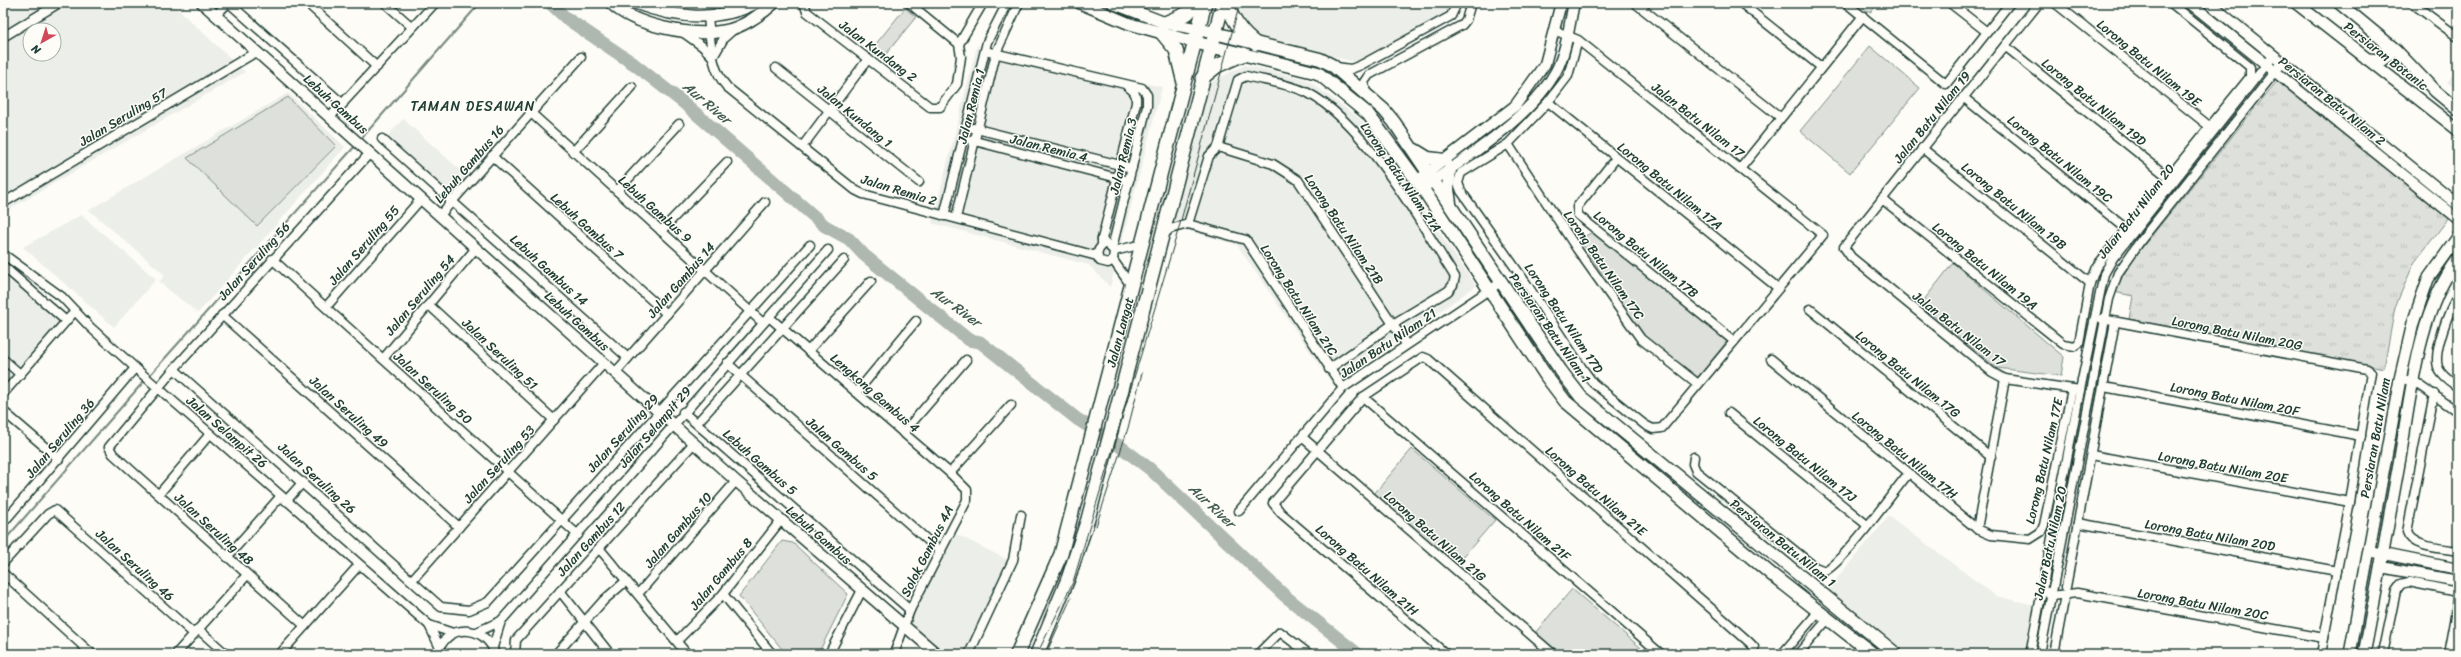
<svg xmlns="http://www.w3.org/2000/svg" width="2461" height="657" font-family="Sriracha,sans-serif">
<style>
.built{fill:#eceee9;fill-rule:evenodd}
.grass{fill:url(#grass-tufts);stroke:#7e8e88}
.park{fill:#dde0db;stroke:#7e8e88}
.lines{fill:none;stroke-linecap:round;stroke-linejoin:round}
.stream{stroke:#75877f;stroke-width:2}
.river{stroke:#aeb8b1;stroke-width:13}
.minor-casing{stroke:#1f3d34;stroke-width:11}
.tertiary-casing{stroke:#1f3d34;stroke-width:13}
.secondary-casing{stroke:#1f3d34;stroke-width:14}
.primary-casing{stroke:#1f3d34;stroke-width:15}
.trunk-casing{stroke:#1f3d34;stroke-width:16}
.minor{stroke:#fdfcf7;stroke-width:8}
.tertiary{stroke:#fdfcf7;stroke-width:10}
.secondary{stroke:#fdfcf7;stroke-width:11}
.primary{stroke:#fdfcf7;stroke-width:12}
.trunk{stroke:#fdfcf7;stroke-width:13}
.tram{stroke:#1f3d34;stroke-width:1}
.labels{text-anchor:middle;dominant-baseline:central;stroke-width:3;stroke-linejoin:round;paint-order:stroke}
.street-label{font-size:13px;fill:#1f3d34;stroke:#fdfcf7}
.water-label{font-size:14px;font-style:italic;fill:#435c53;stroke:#fdfcf7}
.neighbourhood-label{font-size:14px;letter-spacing:1px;fill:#1f3d34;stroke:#fdfcf7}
</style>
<defs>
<pattern id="grass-tufts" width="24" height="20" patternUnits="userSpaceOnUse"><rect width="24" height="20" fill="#dde0db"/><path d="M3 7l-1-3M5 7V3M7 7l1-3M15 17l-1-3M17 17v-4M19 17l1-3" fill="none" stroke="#bdc1bd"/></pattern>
</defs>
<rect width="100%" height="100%" fill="#fdfcf7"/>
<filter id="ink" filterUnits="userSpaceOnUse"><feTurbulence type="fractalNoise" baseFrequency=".025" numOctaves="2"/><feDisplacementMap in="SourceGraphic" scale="8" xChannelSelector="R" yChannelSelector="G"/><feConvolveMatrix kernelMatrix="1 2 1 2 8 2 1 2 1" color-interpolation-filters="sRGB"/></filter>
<g filter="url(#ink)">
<g class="built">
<path d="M3 3H171L245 72 3 213ZM30 30H54V54H30Z"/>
<polygon points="1241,3 1450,3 1447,13 1354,62 1252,36 1238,14"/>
<polygon points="977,46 1162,87 1110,287 1089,265 932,223"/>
<polygon points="1245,65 1306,79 1359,118 1371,132 1476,286 1333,385 1237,245 1171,226 1211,82"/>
<polygon points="2458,69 2458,91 2447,82"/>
<polygon points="288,93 345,147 198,313 159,282 165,275 89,210"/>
<polygon points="403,119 469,178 452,197 386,138"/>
<polygon points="81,215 156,279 114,327 23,247"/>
<polygon points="3,269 62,321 3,389"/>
<polygon points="1889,516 1996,596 2034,605 2027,654 1906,654 1828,589"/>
<polygon points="954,533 1010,561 964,654 944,654 909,623"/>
</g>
<polygon class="grass" points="2277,81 2448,219 2414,263 2395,307 2384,368 2129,319 2133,296 2114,292 2132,260"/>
<g class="park">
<polygon points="1858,3 1878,3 1870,13"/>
<polygon points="905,8 916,17 882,59 871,50"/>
<polygon points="1870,46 1920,88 1850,173 1800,131"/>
<polygon points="288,97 336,146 257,226 187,158"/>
<polygon points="1593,232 1728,340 1698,377 1647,341 1579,239"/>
<polygon points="1953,263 2064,357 2061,376 1997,368 1920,305"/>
<polygon points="1412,449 1495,520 1456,565 1373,495"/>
<polygon points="782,541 793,543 848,594 818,654 786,654 739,596"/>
<polygon points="1572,589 1648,654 1559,654 1535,633"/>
</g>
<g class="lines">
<g class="stream">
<polyline points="360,140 480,3"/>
<polyline points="149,376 356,145"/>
<polyline points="3,542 146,379"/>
</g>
<polyline class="river" points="550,3 566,18 634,64 685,104 825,226 849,239 864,255 969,340 980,342 1077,419 1121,447 1150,469 1285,596 1358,654"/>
<defs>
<g id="minor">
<polyline points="229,3 343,104"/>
<polyline points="307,3 377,67"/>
<polyline points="385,3 412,27"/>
<polyline points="804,3 807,12 930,107 940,107 957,84 961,57 959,44 983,3"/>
<polyline points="909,3 959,44"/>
<polyline points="1635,3 1780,117"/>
<polyline points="1741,3 1821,67"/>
<polyline points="1846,3 1946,84 2010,3"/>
<polyline points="1950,3 1987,32"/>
<polyline points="2039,3 1844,247 1851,257 1992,372 2005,379 2080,390"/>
<polyline points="2055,3 2209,126"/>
<polyline points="2412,3 2458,37"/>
<polyline points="216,15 228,3"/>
<path d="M708 17C711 42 710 68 727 87L855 190 863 194 1097 256"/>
<polyline points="1554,30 1578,40 1823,235 1662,428 1653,429 1645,425 1593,383 1582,368 1526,283 1461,191 1458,183 1461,173 1508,144 1548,102 1568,76 1578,40"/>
<polyline points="681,31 702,46 713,57"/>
<polyline points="3,37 59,3"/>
<polyline points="2005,46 2168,177"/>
<polyline points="985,51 1142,88 1147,95 1147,106 1112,248"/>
<polyline points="713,57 724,38 734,29"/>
<polyline points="1336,67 1351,69 1361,65 1451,16 1457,3"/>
<polyline points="776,68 919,182"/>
<polyline points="1366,94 1364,82 1369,75 1462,25 1466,20 1471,3"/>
<polyline points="1963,97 2129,231"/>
<polyline points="1548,102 1778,288"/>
<polyline points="530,112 763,323"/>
<polyline points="330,117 435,3"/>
<polyline points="973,128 1132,168"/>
<polyline points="382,139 628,358"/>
<polyline points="971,140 1129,181"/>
<polyline points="1508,144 1577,249 1641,339 1698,384"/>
<polyline points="802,147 868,59"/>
<polyline points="1218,147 1273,164 1298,180 1406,344"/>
<polyline points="1922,148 2090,283"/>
<polyline points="573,152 632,87"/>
<polyline points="492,156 667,314"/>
<polyline points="1616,158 1577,207 1578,215 1734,341"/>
<polyline points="1740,169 1863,16"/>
<polyline points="617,191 679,124"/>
<polyline points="1882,199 2063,344 2075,346 2079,343 2090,283 2096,267 2250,77 2250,67 2171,3"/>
<polyline points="3,203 256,52"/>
<polyline points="440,215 581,57"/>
<polyline points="944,216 987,42 1007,3"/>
<polyline points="956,218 996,53 1019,3"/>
<path d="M1188 224 1209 156 1218 147 1238 80 1246 76C1266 81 1290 84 1308 93 1365 123 1420 222 1455 277L1453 285 1448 291 1393 324 1329 369"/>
<polyline points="661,231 727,162"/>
<polyline points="1163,235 1170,229 1188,224 1246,240 1343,388"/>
<path d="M1102 239 1136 103C1137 94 1134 91 1127 86"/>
<path d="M1102 239 1114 251 1113 260 1108 263 1100 261C1096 256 1097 250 1102 246Z"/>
<polyline points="1114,251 1143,244"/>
<polyline points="3,254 62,297 90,327 141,373 429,625 453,633"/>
<polyline points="272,259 578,535"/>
<polyline points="1113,260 1132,287"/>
<polyline points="3,266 66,321"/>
<path d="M2458 296C2449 309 2433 352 2438 367 2441 376 2451 382 2458 387"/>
<polyline points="429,305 554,420"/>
<polyline points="326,307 421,199"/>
<polyline points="1810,309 1991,457"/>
<polyline points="222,315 459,527"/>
<polyline points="769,317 950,473 967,490 967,500 910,610 894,654"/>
<polyline points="2102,319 2367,369 2371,372 2350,502 2321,654"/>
<polyline points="808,351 871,281"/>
<polyline points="3,359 20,374"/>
<polyline points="383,359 476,248"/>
<polyline points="1771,359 1977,529 1991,535 2030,539 2041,532 2044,525 2072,389"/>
<polyline points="727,363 941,552"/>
<polyline points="174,369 441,607 469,610 488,602 810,245"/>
<polyline points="615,373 765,202"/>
<polyline points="2400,379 2414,381 2458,412"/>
<polyline points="2104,387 2361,436"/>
<polyline points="856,393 916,321"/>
<polyline points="3,394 75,311"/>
<path d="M2434 394 2407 532C2412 548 2443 548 2458 551"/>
<polyline points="1363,397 1661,654"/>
<polyline points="3,411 59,459"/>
<polyline points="683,412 910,610"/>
<polyline points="1729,413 1867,525"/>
<polyline points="697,423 844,260"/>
<polyline points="903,433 966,360"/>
<polyline points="1302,437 1553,654"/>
<polyline points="2091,455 2350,502"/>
<path d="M1694 457 1693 464 1696 471 1815 567 1825 571C1846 559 1890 496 1908 474"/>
<polyline points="950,473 1011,405"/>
<polyline points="159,494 210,434"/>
<polyline points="286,501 303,482"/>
<polyline points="1239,511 1343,388 1501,282"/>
<polyline points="3,523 135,368"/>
<polyline points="2078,523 2337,571"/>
<polyline points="1977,529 2005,379"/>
<polyline points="599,548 687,654"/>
<polyline points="227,557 281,496"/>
<polyline points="3,563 48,514 55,510 194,634"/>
<polyline points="3,573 92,654"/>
<polyline points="412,580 604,363"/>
<polyline points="2066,587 2115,322"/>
<polyline points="560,591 610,654"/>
<polyline points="2048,592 2051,596 2077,593 2324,638"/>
<polyline points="638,594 736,481"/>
<polyline points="723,594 772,654"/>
<polyline points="429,625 440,648"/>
<polyline points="305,626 113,454 109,447 174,369 370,153"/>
<polyline points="198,629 226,654"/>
<polyline points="477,632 501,621 828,250"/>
<polyline points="677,641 723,594 781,520"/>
<polyline points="493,647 501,621"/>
<polyline points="176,654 247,575"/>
<polyline points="280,654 359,565"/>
<path d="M438 654C445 622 486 624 495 654"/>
<polyline points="515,654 516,640 694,443"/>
<polyline points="556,654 604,600 626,581"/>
<polyline points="829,654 862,590"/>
<polyline points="969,654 1013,560 1021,515"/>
<polyline points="1258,654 1280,632 1309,654"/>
<polyline points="1446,654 1281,513 1273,503 1363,397 1423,357 1428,359 1748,641 1754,647 1754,654"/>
<polyline points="1782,654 1819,611"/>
<polyline points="1798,654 1828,619"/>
<polyline points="2030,654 2080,390 2104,274 2113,258 2274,55"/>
<polyline points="2040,654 2109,299 2118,273 2141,240 2283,62"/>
<polyline points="2054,654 2065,595"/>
<polyline points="2383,654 2396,591 2401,584 2409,582 2458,592"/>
<polyline points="2448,654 2458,600"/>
</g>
<g id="tertiary">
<polyline points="202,3 736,481 937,654"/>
<polyline points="2190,3 2458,219"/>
<polyline points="2209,3 2458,205"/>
<polyline points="1417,181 1515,106 1545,64 1561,3"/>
<path d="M1427 185C1468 157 1533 115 1556 71 1567 50 1569 25 1574 3"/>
<polyline points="2369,551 2458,569"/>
<polyline points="2381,567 2458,581"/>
</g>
<g id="secondary">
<path d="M611 3C634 26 692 37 724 31 741 28 761 15 774 3"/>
<path d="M635 3C675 18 716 23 756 3"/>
<polyline points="1080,3 1130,24 1194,42"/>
<polyline points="1113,3 1165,23 1198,29"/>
<polyline points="2296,3 2458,130"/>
<polyline points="2339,3 2396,50 2435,91 2458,110"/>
<polyline points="2367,59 2383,60 2389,54 2384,41"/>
<polyline points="2350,654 2400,379 2413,323 2428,279 2458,237"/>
<path d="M2364 654C2377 589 2388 523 2400 458 2411 394 2418 312 2458 259"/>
</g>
<g id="primary">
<polyline points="1198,29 1320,59 1332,65 1384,110 1394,122 1561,371 1581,397 1896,654"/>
<polyline points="1194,42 1318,73 1368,114 1423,189 1546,376 1565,401 1771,574 1873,654"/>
<polyline points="1415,150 1428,158 1445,160"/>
<polyline points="1450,168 1448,189 1450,203"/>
</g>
<g id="trunk">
<path d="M1226 3C1234 21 1240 32 1256 44"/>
<polyline points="1165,23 1188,13 1197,3"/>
<polyline points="1162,33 1176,50 1183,79"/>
<polyline points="1202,78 1217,66 1244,54"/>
<polyline points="1017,654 1061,554 1205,3"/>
<polyline points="1037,654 1068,579 1088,519 1223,3"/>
</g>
</defs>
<use href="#minor" class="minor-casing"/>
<use href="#tertiary" class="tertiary-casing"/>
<use href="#secondary" class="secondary-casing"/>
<use href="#primary" class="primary-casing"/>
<use href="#trunk" class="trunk-casing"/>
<use href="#minor" class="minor"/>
<use href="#tertiary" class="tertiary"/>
<use href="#secondary" class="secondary"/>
<use href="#primary" class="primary"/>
<use href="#trunk" class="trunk"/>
<g class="tram">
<polyline points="1096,526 1128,428 1142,373"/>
<polyline points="1037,654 1073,582 1180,224 1240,3"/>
<polyline points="1046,654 1071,598"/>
</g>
</g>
</g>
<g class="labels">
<g class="street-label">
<text transform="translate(878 51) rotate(37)">Jalan Kundang 2</text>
<text transform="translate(2386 56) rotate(38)">Persiaran Botanic</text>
<text transform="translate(2149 63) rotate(39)">Lorong Batu Nilam 19E</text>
<text transform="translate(2332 101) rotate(39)">Persiaran Batu Nilam 2</text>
<text transform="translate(2094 102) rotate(39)">Lorong Batu Nilam 19D</text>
<text transform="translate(336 104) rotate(42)">Lebuh Gambus</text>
<text transform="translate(971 106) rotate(-76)">Jalan Remia 1</text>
<text transform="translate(855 116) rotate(39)">Jalan Kundang 1</text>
<text transform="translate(123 117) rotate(-31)">Jalan Seruling 57</text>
<text transform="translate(1932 117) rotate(-51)">Jalan Batu Nilam 19</text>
<text transform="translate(1698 120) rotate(38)">Jalan Batu Nilam 17</text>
<text transform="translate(1049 148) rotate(14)">Jalan Remia 4</text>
<text transform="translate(1123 156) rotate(-76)">Jalan Remia 3</text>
<text transform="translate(2060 159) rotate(39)">Lorong Batu Nilam 19C</text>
<text transform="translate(469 164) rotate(-49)">Lebuh Gambus 16</text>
<text transform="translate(1401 177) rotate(55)">Lorong Batu Nilam 21A</text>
<text transform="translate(1670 186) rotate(39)">Lorong Batu Nilam 17A</text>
<text transform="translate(899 190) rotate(17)">Jalan Remia 2</text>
<text transform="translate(2014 206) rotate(39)">Lorong Batu Nilam 19B</text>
<text transform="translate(655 209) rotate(42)">Lebuh Gambus 9</text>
<text transform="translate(2136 211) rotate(-52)">Jalan Batu Nilam 20</text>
<text transform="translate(587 226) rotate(42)">Lebuh Gambus 7</text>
<text transform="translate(1344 229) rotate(56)">Lorong Batu Nilam 21B</text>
<text transform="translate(364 245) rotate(-49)">Jalan Seruling 55</text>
<text transform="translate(1646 254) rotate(39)">Lorong Batu Nilam 17B</text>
<text transform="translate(254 261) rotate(-48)">Jalan Seruling 56</text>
<text transform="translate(1604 265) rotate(55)">Lorong Batu Nilam 17C</text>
<text transform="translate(1985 266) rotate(39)">Lorong Batu Nilam 19A</text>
<text transform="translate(549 270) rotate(42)">Lebuh Gambus 14</text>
<text transform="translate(681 280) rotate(-49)">Jalan Gambus 14</text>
<text transform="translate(420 295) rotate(-50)">Jalan Seruling 54</text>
<text transform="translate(1299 300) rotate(57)">Lorong Batu Nilam 21C</text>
<text transform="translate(1564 318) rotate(56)">Lorong Batu Nilam 17D</text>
<text transform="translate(577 321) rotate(42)">Lebuh Gambus</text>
<text transform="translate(1550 328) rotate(55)">Persiaran Batu Nilam 1</text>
<text transform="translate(1959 329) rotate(38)">Jalan Batu Nilam 17</text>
<text transform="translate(1120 332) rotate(-75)">Jalan Langat</text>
<text transform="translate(2237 333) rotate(11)">Lorong Batu Nilam 20G</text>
<text transform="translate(1388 343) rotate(-34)">Jalan Batu Nilam 21</text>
<text transform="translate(500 354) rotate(43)">Jalan Seruling 51</text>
<text transform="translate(1908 374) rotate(39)">Lorong Batu Nilam 17G</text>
<text transform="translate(433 388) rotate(42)">Jalan Seruling 50</text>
<text transform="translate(875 393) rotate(41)">Lengkong Gambus 4</text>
<text transform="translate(2235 399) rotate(11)">Lorong Batu Nilam 20F</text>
<text transform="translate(349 412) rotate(42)">Jalan Seruling 49</text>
<text transform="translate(655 427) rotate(-49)">Jalan Selampit 29</text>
<text transform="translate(227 432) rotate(41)">Jalan Selampit 26</text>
<text transform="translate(623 433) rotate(-48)">Jalan Seruling 29</text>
<text transform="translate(60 438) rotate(-50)">Jalan Seruling 36</text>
<text transform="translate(2375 438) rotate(-80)">Persiaran Batu Nilam</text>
<text transform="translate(842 449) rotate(41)">Jalan Gambus 5</text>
<text transform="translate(1905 455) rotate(39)">Lorong Batu Nilam 17H</text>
<text transform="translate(1805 459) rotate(39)">Lorong Batu Nilam 17J</text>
<text transform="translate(2044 461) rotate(-77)">Lorong Batu Nilam 17E</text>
<text transform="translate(760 462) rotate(41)">Lebuh Gambus 5</text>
<text transform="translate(499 464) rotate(-48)">Jalan Seruling 53</text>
<text transform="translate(2223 467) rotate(10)">Lorong Batu Nilam 20E</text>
<text transform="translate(317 478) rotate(42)">Jalan Seruling 26</text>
<text transform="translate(1596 491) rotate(41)">Lorong Batu Nilam 21E</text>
<text transform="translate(1520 516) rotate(41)">Lorong Batu Nilam 21F</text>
<text transform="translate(214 529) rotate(42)">Jalan Seruling 48</text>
<text transform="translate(678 530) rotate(-49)">Jalan Gambus 10</text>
<text transform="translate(819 535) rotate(41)">Lebuh Gambus</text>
<text transform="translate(2210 535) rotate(10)">Lorong Batu Nilam 20D</text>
<text transform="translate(1435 536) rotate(41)">Lorong Batu Nilam 21G</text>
<text transform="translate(591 539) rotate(-48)">Jalan Gambus 12</text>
<text transform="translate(1783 543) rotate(39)">Persiaran Batu Nilam 1</text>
<text transform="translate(2050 543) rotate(-78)">Jalan Batu Nilam 20</text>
<text transform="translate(927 551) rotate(-63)">Solok Gambus 4A</text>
<text transform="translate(135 565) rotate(42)">Jalan Seruling 46</text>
<text transform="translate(1367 570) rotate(41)">Lorong Batu Nilam 21H</text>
<text transform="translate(721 574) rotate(-50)">Jalan Gambus 8</text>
<text transform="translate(2203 604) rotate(10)">Lorong Batu Nilam 20C</text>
</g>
<g class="water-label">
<text transform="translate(707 103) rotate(40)">Aur River</text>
<text transform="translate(956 307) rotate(36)">Aur River</text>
<text transform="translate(1212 506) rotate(43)">Aur River</text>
</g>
<g class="neighbourhood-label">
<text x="473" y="106">TAMAN DESAWAN</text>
</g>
</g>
<rect width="2461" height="657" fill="none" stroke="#fdfcf7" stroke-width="16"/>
<rect x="8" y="8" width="2445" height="641" fill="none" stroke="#1f3d34" stroke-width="1.5" filter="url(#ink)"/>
<g transform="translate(42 42) rotate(219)"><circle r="19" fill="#fdfcf7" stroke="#a4b0a9"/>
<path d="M0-3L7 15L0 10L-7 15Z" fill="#d1495b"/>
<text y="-6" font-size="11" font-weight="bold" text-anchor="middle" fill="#1f3d34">N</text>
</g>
</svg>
